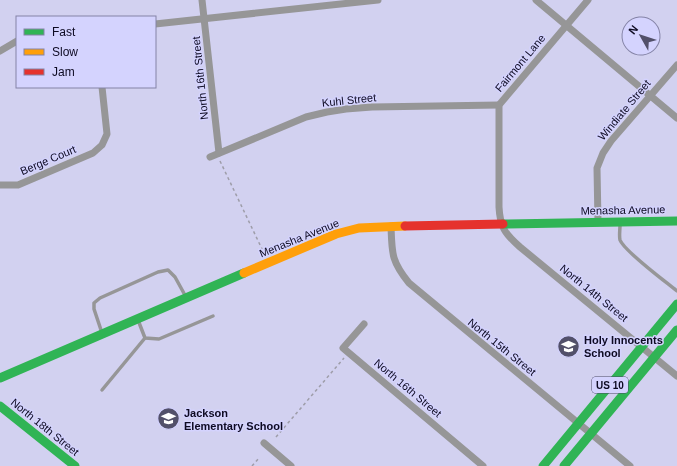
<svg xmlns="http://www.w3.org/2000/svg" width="677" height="466" font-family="Helvetica,sans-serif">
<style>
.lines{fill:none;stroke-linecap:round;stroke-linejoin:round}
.path{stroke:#9e9da9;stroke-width:1.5;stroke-dasharray:3 3;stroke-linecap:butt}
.lane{stroke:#969697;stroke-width:3.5}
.street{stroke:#969697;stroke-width:7}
.fast{stroke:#30b455;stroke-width:9}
.slow{stroke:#ff9f0a;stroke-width:9}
.jam{stroke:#e5322d;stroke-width:9}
.labels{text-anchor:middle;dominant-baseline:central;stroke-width:3;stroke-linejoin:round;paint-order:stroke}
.shield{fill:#d4d3fe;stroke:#494664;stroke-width:1}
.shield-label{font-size:10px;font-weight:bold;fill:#0d0a22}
.street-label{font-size:11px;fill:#0d0a22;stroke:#d4d3fe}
.poi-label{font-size:11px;font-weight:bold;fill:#0d0a22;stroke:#d4d3fe;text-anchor:start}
</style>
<rect width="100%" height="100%" fill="#d2d1f0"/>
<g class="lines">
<g class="path">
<polyline points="220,161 262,249"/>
<polyline points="259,250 261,255"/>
<polyline points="276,437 344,358"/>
<polyline points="252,466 259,458"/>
</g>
<g class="lane">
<path d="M620 225C620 230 619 236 620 240 624 251 666 282 677 291"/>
<polyline points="138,320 145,338 159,339 213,316"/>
<polyline points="102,333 94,309 94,303 100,298 158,272 168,270 175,277 186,297"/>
<polyline points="102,390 145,338"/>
</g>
<g class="street">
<polyline points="202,0 219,153"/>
<polyline points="536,0 677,118"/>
<path d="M588 0 499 105V207C500 227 505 234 520 247L677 376"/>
<polyline points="155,24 378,0"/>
<polyline points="0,51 17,41"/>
<polyline points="210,157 306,117 327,112 346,109 372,107 499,105"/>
<polyline points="0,185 18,185 93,153 102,145 107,134 102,87"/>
<polyline points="598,222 597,168 603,153 611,141 677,65"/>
<path d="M391 226C392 253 391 261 409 283L630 466"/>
<polyline points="364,324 343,348 483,466"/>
<polyline points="264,443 291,466"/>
</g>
<g class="fast">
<polyline points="503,224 677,221"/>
<polyline points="0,378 244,273"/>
<polyline points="0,406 75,466"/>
<polyline points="543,466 677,304"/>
<polyline points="564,466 677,330"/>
</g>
<polyline class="slow" points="244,273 336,234 359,228 405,226"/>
<polyline class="jam" points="405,226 503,224"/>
</g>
<defs>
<symbol id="school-disc" viewBox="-11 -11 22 22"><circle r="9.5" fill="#52506a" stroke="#d4d3fe"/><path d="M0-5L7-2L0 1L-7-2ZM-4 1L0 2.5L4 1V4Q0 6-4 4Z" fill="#fff"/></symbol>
</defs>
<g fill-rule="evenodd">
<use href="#school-disc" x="556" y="334" width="25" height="25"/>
<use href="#school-disc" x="156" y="406" width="25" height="25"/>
</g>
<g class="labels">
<rect class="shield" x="592" y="377" width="36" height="16" rx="3"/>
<g class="shield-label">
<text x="610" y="385">US 10</text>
</g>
<g class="street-label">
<text transform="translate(520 63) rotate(-50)">Fairmont Lane</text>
<text transform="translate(200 78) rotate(-96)">North 16th Street</text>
<text transform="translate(349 100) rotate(-6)">Kuhl Street</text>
<text transform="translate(624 110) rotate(-50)">Windiate Street</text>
<text transform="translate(48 160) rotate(-23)">Berge Court</text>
<text transform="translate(623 210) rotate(-1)">Menasha Avenue</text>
<text transform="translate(299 238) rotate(-22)">Menasha Avenue</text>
<text transform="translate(594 293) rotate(39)">North 14th Street</text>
<text transform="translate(502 347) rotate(39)">North 15th Street</text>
<text transform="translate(408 388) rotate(40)">North 16th Street</text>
<text transform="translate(45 427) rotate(39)">North 18th Street</text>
</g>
<g class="poi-label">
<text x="584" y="340">Holy Innocents<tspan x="584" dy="13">School</tspan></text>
<text x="184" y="413">Jackson<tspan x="184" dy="13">Elementary School</tspan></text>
</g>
</g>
<rect x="16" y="16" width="140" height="72" fill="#d4d3fe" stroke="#8483a6"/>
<rect x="24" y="29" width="20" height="6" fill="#30b455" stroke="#8483a6"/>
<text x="52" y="36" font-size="12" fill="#0d0a22">Fast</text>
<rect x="24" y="49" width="20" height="6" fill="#ff9f0a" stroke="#8483a6"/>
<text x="52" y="56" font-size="12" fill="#0d0a22">Slow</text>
<rect x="24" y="69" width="20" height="6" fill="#e5322d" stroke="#8483a6"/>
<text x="52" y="76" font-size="12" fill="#0d0a22">Jam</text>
<g transform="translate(641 36) rotate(309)"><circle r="19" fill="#d4d3fe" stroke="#8483a6"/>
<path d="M0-3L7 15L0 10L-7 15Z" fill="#52506a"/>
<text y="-6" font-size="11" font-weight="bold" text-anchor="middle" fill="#0d0a22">N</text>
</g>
</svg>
